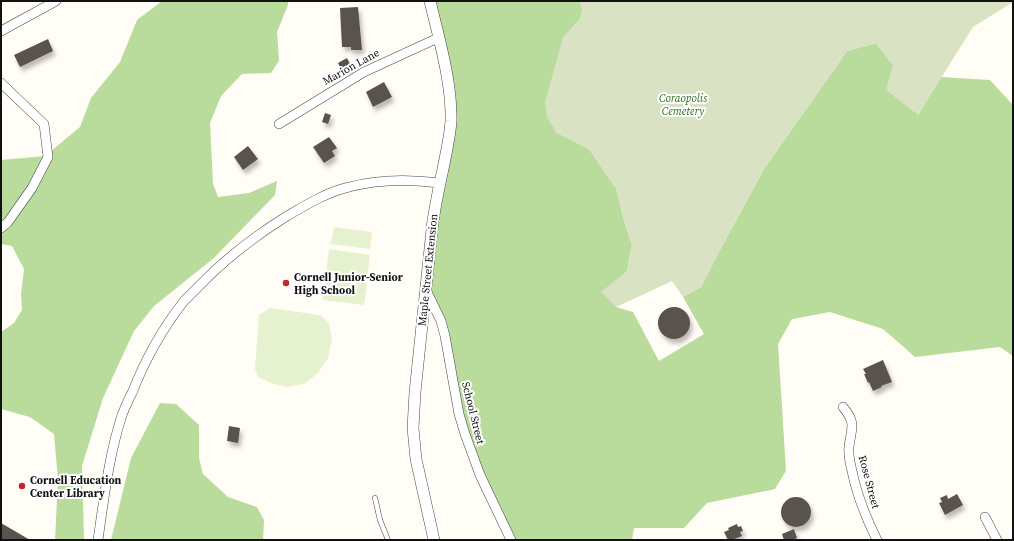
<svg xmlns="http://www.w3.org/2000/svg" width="1014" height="541" font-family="'Source Serif 4',serif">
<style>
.forest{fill:#b9dc9c}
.cemetery{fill:#d9e3c4}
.pitch{fill:#e6f2cf}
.building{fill:#5a524d;filter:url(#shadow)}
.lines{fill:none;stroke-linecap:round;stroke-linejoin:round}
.service-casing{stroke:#444;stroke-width:5.5}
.minor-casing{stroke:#444;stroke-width:10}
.tertiary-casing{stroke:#444;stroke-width:12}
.service{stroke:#fff;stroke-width:4.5}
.minor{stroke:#fff;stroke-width:9}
.tertiary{stroke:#fff;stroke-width:11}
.poi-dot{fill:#c4262e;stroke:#fff;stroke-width:1.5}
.labels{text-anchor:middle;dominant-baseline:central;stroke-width:4;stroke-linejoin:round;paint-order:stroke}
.street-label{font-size:11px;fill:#111;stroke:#fff}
.park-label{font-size:11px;font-style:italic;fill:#2f6b1f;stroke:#fff}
.poi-label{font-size:11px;font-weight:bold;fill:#111;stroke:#fff;text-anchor:start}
</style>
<defs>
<filter id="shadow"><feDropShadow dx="2.5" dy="4.5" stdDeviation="2" flood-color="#0004"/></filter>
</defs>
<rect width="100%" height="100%" fill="#fffdf5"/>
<g class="forest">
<polygon points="162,1 288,1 288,5 277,32 279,61 271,73 242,74 221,96 210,123 213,184 218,197 249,193 277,181 275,195 214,258 154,306 134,331 103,398 82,466 84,540 55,540 58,480 54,434 30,417 1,409 1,332 14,323 22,310 21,294 24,269 12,246 1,244 1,160 45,156 80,127 91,98 120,62 137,20"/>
<polygon points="430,1 580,1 583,10 580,19 563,38 556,132 589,149 616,188 623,217 632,245 627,271 616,307 633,312 659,361 704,334 683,297 701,287 721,248 764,169 847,51 876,43 893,65 918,115 941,77 990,80 1013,105 1013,356 1000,347 915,357 883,329 830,312 792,319 778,344 786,471 775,489 707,503 684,528 634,528 632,540 511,540 472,455 445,337 425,288 451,122"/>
<polygon points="160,403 176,404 199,425 199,458 203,474 228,497 257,507 264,520 263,540 111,540 131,458"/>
</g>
<polygon class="cemetery" points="580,1 1013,1 1013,2 973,27 918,115 886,90 893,65 876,43 847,51 764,169 721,248 701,287 683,297 672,281 616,307 601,292 627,271 632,245 623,217 616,188 589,149 556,132 547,117 545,102 563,38 580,19 582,10"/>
<g class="pitch">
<polygon points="334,227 372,232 370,249 331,244"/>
<polygon points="329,249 370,255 367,279 326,274"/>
<polygon points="326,278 367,283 364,305 323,300"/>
<polygon points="270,308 320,315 329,323 332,339 328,358 318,373 304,384 286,387 271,383 258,377 255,369 259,315"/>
</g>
<g class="building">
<polygon points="358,7 362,50 351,50 351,47 342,47 340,8"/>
<polygon points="48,39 53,51 20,67 14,55"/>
<polygon points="347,58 351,66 342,71 338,63"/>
<polygon points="384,82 392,97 373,107 366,92"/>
<polygon points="325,113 331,115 328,124 322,122"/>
<polygon points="329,137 337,148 332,151 335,156 324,163 313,147"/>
<polygon points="248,146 258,159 243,170 234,157"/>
<circle cx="674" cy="323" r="16"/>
<polygon points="883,360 892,382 881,386 882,387 873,391 869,382 868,383 864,374 866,374 863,369"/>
<polygon points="229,426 240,428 238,443 227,441"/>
<polygon points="957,494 963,505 945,515 939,503 942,502 940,498 947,495 948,499"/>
<circle cx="796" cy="512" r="15"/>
<polygon points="1,523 30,540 1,540"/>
<polygon points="737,524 738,527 741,526 743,531 740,532 742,536 732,540 728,540 724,532 729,530 728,528"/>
<polygon points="794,529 797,538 792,540 784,540 782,534"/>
</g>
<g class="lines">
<defs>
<polyline id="service" points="375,498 380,520 388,540"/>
<g id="minor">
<polyline points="1,31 56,1"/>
<polyline points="1,83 44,124 48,157 32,188 8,222 1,228"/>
<polyline points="279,124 364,72 438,38"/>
<polyline points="425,288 441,321 445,336 459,414 465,434 480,475 511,540"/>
<path d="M843 407C857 424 851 428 849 447 848 455 850 463 852 471 857 495 866 518 877 540"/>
<polyline points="985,517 997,540"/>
<path d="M98 540C104 498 109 455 122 415 125 408 128 400 132 393 145 360 162 329 184 301 189 296 194 291 199 286 225 259 255 236 287 216 306 205 327 192 349 187 379 179 410 179 440 183"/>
</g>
<path id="tertiary" d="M430 1C439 39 452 83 451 121 450 137 446 153 443 169 439 186 436 203 433 220L415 392 413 428 416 459 434 540"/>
</defs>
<use href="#service" class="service-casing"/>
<use href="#minor" class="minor-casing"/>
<use href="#tertiary" class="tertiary-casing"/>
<use href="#service" class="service"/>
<use href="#minor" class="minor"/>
<use href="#tertiary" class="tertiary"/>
</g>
<g class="poi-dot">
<circle cx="286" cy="283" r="4"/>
<circle cx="22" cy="486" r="4"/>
</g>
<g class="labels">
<g class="street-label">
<text transform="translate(351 67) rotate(-29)">Marion Lane</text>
<text transform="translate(428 270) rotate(-84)">Maple Street Extension</text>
<text transform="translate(473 413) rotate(76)">School Street</text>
<text transform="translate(869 482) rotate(75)">Rose Street</text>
</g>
<g class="park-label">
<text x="683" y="98">Coraopolis<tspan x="683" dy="13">Cemetery</tspan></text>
</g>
<g class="poi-label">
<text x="294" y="277">Cornell Junior-Senior<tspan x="294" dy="13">High School</tspan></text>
<text x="30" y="480">Cornell Education<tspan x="30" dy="13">Center Library</tspan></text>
</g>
</g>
<rect width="1014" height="541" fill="none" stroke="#111111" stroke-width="4"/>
</svg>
